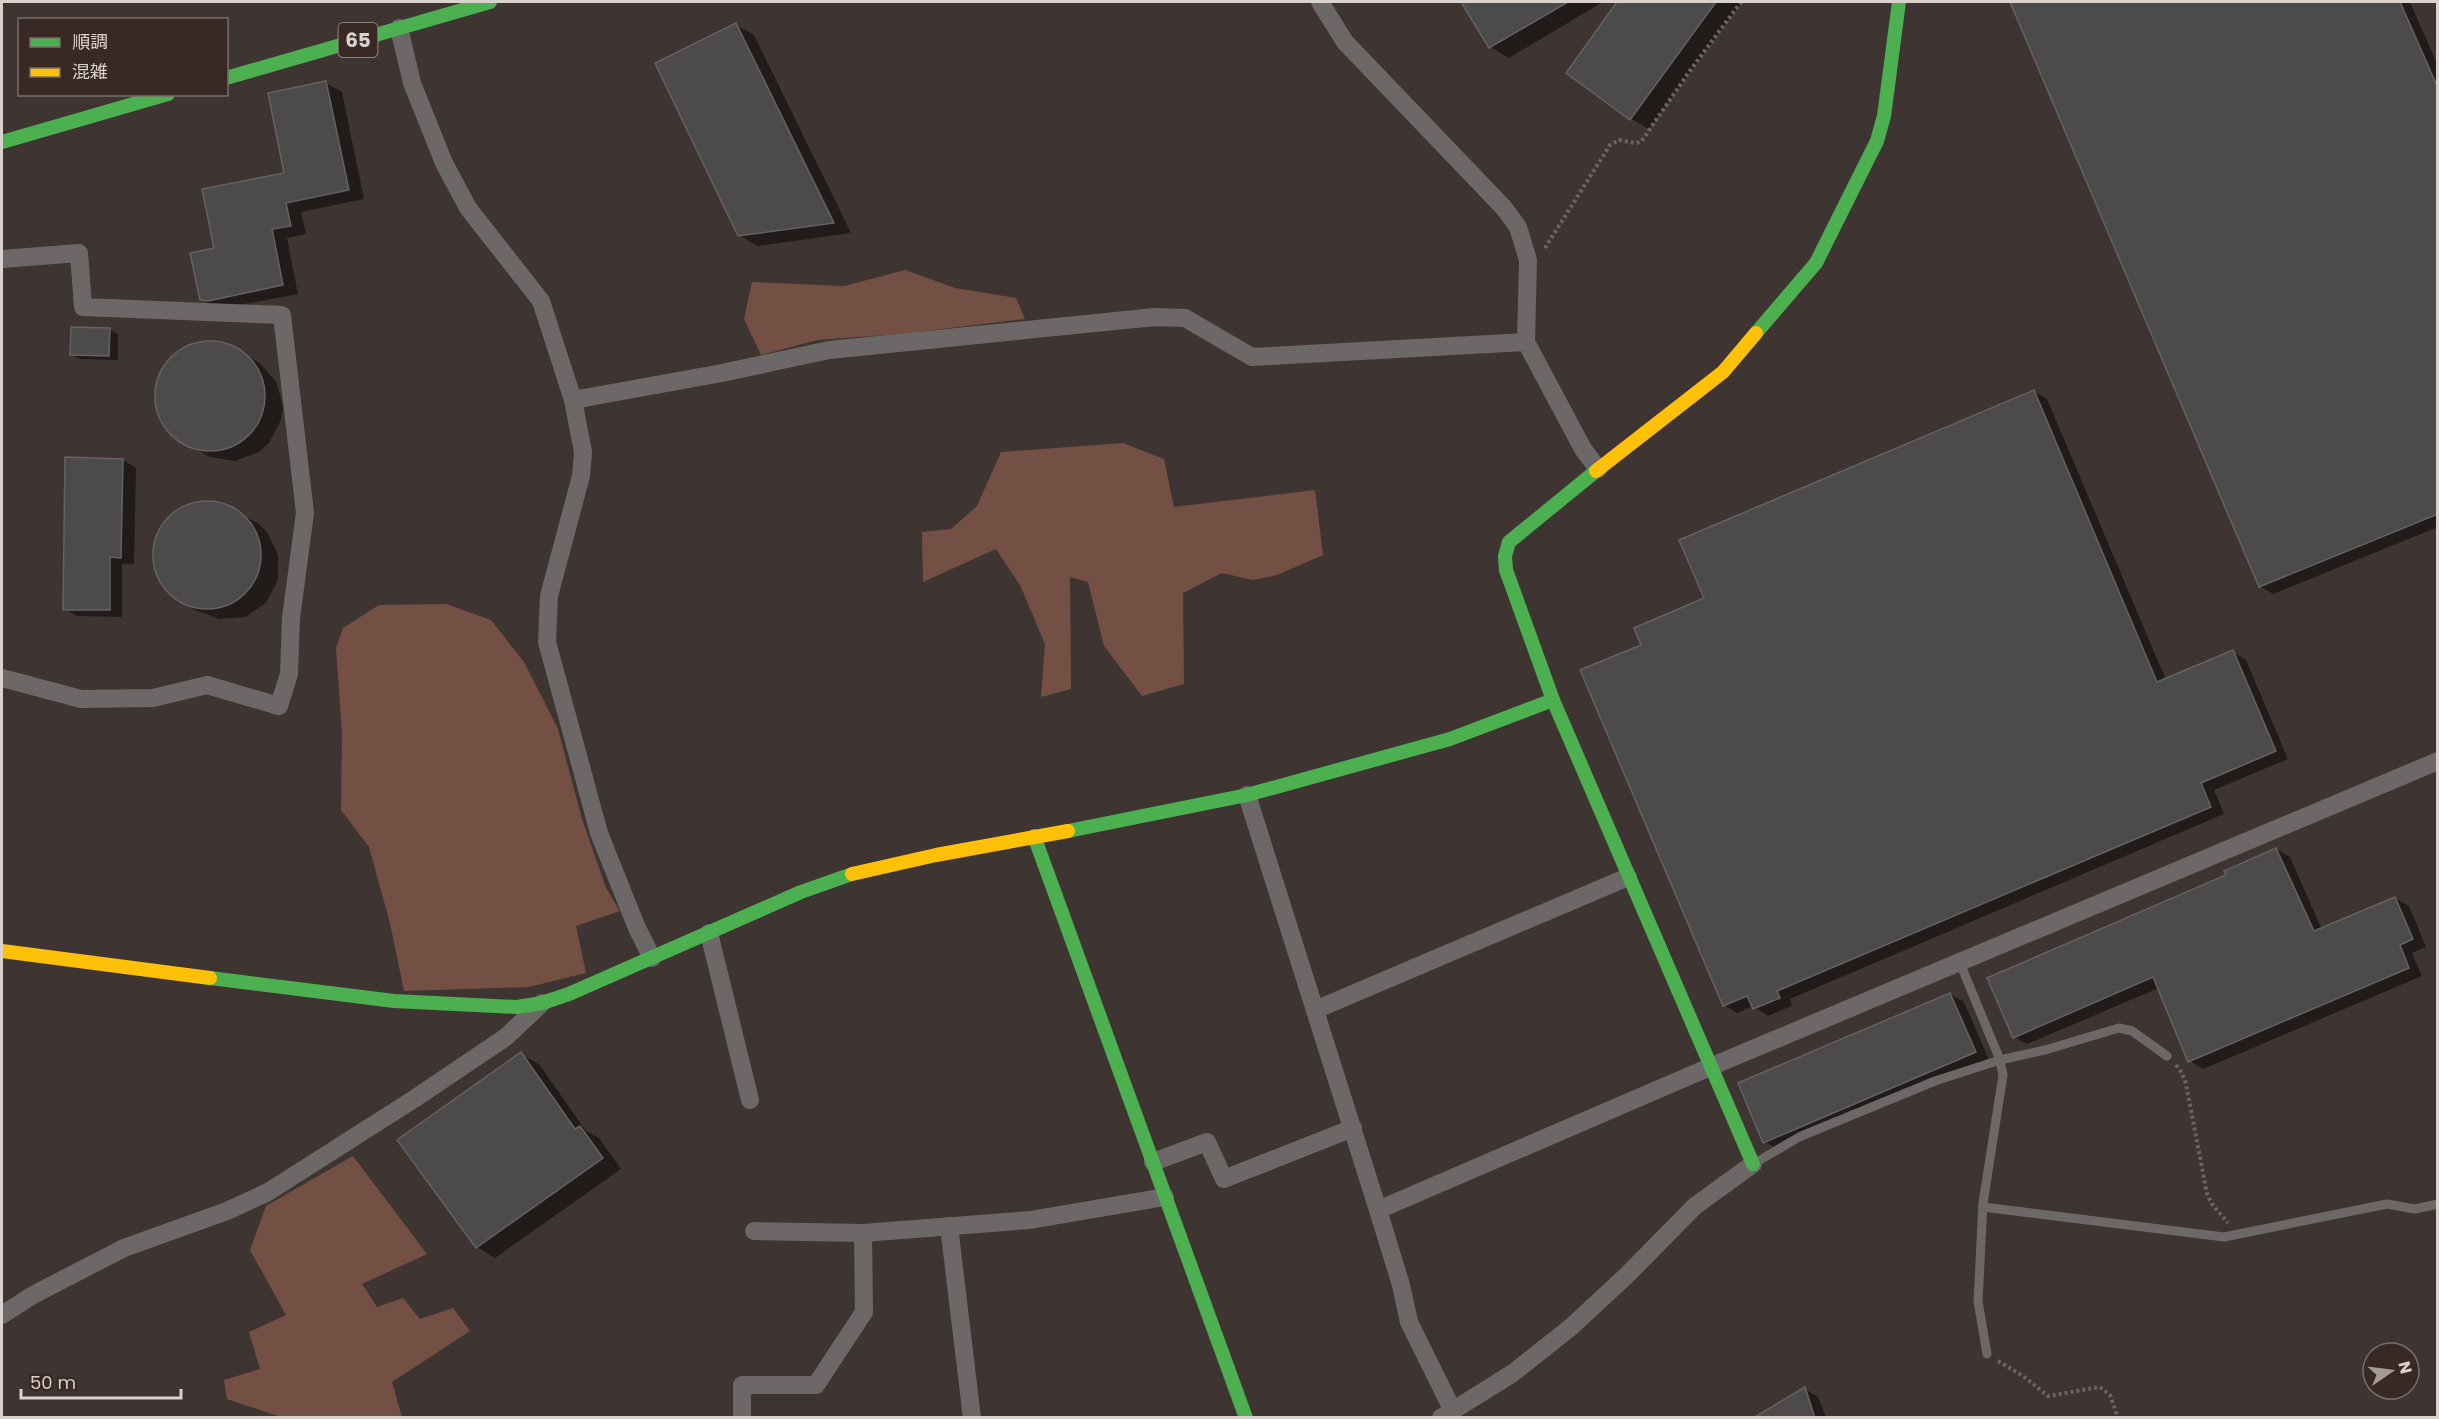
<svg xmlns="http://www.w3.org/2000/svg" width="2439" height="1419" font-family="Poppins,'Noto Sans JP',sans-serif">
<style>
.green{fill:#745044}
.shadow{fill:#0007}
.building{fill:#4d4a4b;stroke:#646264;stroke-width:1.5}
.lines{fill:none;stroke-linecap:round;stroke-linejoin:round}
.path{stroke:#686563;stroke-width:4;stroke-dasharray:3 3;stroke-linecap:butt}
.lane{stroke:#6b6867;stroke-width:9}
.street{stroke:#6b6867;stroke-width:18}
.fast{stroke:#4caf50;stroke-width:14}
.slow{stroke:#ffc107;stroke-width:14}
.labels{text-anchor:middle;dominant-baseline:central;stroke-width:4.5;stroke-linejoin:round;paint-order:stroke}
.shield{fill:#382924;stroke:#aa9f9b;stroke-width:1.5}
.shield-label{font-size:20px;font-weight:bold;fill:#dbd2ce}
</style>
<rect width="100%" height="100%" fill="#3e3532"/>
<g class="green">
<polygon points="905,270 955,288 1016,298 1025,319 901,334 817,340 761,355 744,319 752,282 844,286"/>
<polygon points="1123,443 1164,459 1174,507 1315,490 1323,555 1277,575 1253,580 1222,573 1183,593 1184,684 1142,696 1104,646 1088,582 1070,577 1071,689 1041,697 1045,644 1020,585 996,549 923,582 922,532 951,529 977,506 1001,452"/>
<polygon points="446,604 491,620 524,662 558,729 582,819 606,888 620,911 576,926 586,973 529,987 404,991 390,923 369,847 341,810 342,732 336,648 343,628 379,605"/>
<polygon points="353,1156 427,1254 362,1284 377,1307 403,1298 420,1319 453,1308 470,1331 392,1382 402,1417 281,1417 227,1399 224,1380 260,1369 249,1332 286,1315 250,1250 266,1206"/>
</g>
<g class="shadow">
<polygon points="1463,2 1603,2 1509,58 1490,47"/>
<polygon points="1619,2 1742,2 1649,129 1631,119 1568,73"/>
<polygon points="2012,2 2410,2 2438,66 2438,527 2273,594 2260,586"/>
<polygon points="736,25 754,35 851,233 758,246 739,235"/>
<polygon points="326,83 342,92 364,199 301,212 306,234 287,238 298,294 217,309 201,299 215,249 286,175"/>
<polygon points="109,329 118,334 118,360 80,359 71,354"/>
<polygon points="204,342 230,345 241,352 260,363 277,383 283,408 281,420 269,443 259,452 235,461 210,457 179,440 162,420 156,395 158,382 170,359 180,351"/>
<polygon points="2033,391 2047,399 2166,680 2233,652 2246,660 2288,759 2214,790 2224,814 1790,999 1792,1006 1768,1016 1753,1006 1737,1013 1724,1005 1643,645 1706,599"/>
<polygon points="123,460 136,468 134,564 122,564 122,617 77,616 65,609"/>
<polygon points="215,503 258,523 267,532 278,555 278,580 266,603 245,617 219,619 195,610 176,599 167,590 156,567 156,542 168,519 189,505"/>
<polygon points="2276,849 2290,857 2322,930 2395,898 2409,906 2426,947 2412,953 2422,976 2203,1069 2190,1061 2159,988 2027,1044 2014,1037 2228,876"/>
<polygon points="1950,994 1964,1002 1989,1060 1778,1149 1765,1142"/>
<polygon points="521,1054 539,1064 586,1131 599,1138 621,1169 495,1258 477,1247 400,1140"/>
<polygon points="1805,1389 1818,1397 1826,1418 1756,1418"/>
</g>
<g class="building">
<polygon points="1461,2 1568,2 1489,48"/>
<polygon points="1617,2 1716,2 1630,120 1566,73"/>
<polygon points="2010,2 2400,2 2438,88 2438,514 2259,587"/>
<polygon points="736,23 834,223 738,236 655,63"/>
<polygon points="326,81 349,190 286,203 291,226 272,229 283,285 208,301 200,300 190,253 214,248 202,189 284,173 268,93"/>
<polygon points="71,327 110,328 109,356 70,355"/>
<circle cx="210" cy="396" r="55"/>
<polygon points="2034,390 2157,682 2233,650 2276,751 2201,783 2211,807 1777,991 1780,998 1753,1009 1747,996 1723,1006 1580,670 1641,645 1634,628 1704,598 1679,540"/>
<polygon points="65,457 123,459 121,558 110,557 110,610 63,610"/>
<circle cx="207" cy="555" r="54"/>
<polygon points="2276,848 2314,931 2395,897 2413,939 2400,945 2409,968 2188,1062 2153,977 2013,1038 1987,978 2226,875 2224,871"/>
<polygon points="1950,993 1976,1052 1763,1143 1738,1083"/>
<polygon points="521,1052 575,1129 580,1126 603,1158 476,1248 397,1140"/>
<polygon points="1805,1387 1815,1418 1753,1418"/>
</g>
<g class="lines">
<g class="path">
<polyline points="1545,248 1610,145 1619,140 1635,143 1641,142 1689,72 1741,2"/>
<polyline points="2176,1065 2182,1073 2186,1084 2207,1194 2212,1204 2228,1223"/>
<polyline points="1998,1361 2023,1376 2048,1396 2100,1387 2110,1395 2118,1418"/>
</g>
<g class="lane">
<polyline points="1960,963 2000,1060 2003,1075 1983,1203 1978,1301 1987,1354"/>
<polyline points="1755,1163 1799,1137 1935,1081 2000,1060 2045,1050 2119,1028 2132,1031 2167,1056"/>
<polyline points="1983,1207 2224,1237 2387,1204 2415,1209 2438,1204"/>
</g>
<g class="street">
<polyline points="1320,2 1345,42 1504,208 1518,227 1528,260 1526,342 1583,449 1598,469"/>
<polyline points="399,28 412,83 444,163 468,208 541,301 573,400 583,452 581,476 549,596 547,642 599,833 637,928 652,958"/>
<polyline points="2,259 79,253 83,307 282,315 305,513 291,618 289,674 279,706 207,685 153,698 81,699 2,678"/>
<polyline points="573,400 722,373 829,350 1155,317 1185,318 1252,357 1526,342"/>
<polyline points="1247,795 1378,1210 1401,1285 1409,1322 1453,1411"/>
<polyline points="709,933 750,1100"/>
<polyline points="1315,1010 1628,877"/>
<polyline points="1153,1162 1207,1142 1224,1179 1353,1128"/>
<polyline points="1378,1210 1710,1067 2438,761"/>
<polyline points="949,1226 972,1418"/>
<polyline points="754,1231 863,1233 1030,1220 1165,1197"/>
<polyline points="2,1315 33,1295 124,1248 227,1211 268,1192 414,1099 506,1037 542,1003"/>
<polyline points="742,1418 742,1385 816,1385 864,1312 863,1233"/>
<polyline points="1441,1418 1513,1373 1571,1327 1626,1276 1695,1206 1753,1164"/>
</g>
<g class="fast">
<polyline points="226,78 490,2"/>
<polyline points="2,142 168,94"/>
<polyline points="1756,333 1816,263 1877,141 1884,116 1899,2"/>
<polyline points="1596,471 1509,542 1505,556 1506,570 1553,700 1753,1164"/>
<polyline points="1068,831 1247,795 1450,739 1553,700"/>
<polyline points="1034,836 1246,1418"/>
<polyline points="210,978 394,1001 517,1007 542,1003 569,994 801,892 852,874"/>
</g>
<g class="slow">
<polyline points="1596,471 1723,372 1756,333"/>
<polyline points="852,874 936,855 1068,831"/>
<polyline points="2,951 210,978"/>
</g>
</g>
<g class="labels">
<rect class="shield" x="338.5" y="23" width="39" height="34" rx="4.5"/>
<g class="shield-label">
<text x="358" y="40">65</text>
</g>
</g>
<rect width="2439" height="1419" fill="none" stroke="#dbd2ce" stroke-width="6"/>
<rect x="18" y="18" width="210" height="78" fill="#382924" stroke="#796d68" stroke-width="1.5"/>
<rect x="30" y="38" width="30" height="9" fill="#4caf50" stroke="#796d68" stroke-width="1.5"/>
<text x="72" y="48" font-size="18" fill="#dbd2ce">順調</text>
<rect x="30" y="68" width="30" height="9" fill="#ffc107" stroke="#796d68" stroke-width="1.5"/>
<text x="72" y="78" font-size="18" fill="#dbd2ce">混雑</text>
<g transform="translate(2391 1371) rotate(76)"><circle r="28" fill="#382924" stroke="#796d68" stroke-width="1.5"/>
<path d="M0-4.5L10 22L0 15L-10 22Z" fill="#a49b97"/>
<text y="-9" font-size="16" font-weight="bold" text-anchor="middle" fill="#dbd2ce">N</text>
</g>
<path d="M21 1389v9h160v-9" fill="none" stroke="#dbd2ce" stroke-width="3"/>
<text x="30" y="1389" font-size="18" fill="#dbd2ce" stroke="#382924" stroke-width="4.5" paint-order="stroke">50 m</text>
</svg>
